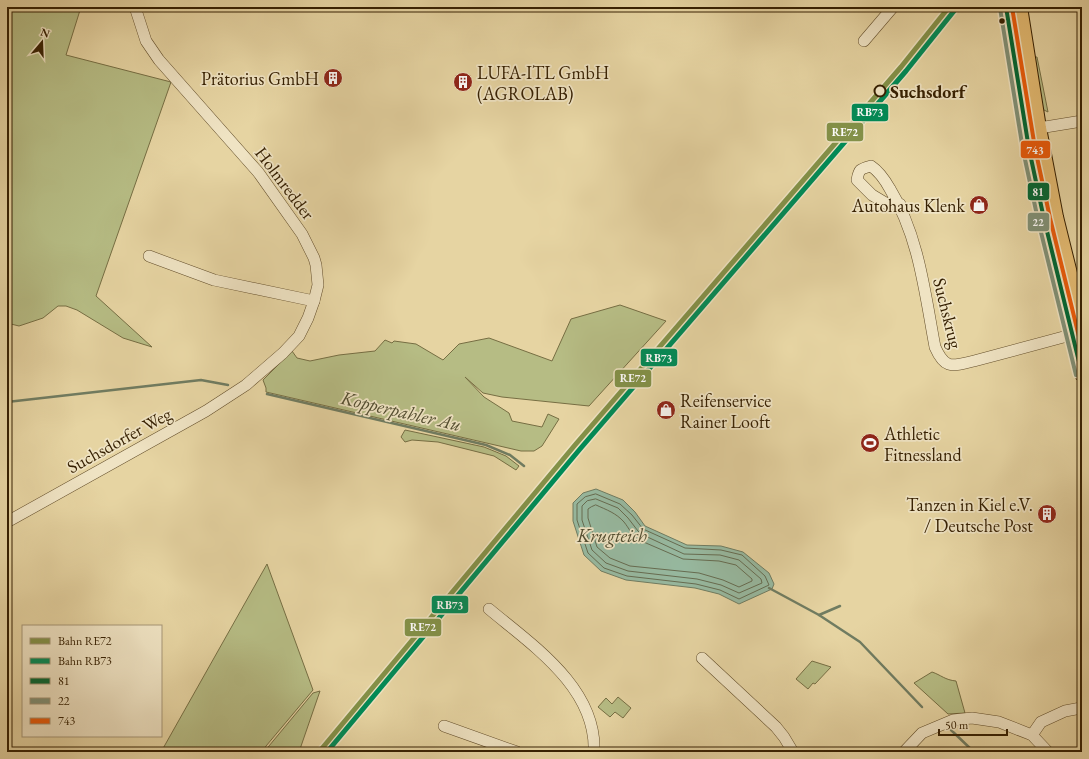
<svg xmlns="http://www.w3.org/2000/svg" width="1089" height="759" font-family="'EB Garamond',serif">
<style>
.green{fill:#b6bc84;stroke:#766e43}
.water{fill:#97b9a0;stroke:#707c61}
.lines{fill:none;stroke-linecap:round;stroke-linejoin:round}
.shore{stroke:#666c51;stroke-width:1}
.stream{stroke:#707c61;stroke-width:2.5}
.minor-casing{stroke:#624d2a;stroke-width:12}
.major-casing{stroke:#362002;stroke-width:16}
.minor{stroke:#efe3c3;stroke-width:11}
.major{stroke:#e3ba71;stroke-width:14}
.rail-casing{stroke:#362002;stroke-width:4}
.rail{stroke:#efe3c3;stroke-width:2.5;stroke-dasharray:8;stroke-linecap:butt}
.bus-1-casing{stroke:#efe3c3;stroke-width:7}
.bus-2-casing{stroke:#efe3c3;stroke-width:7}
.bus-3-casing{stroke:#efe3c3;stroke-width:7}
.bus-1{stroke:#063;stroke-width:4}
.bus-2{stroke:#819076;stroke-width:4}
.bus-3{stroke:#ea5b0b;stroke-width:4}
.rail-1-casing{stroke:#efe3c3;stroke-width:8}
.rail-2-casing{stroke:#efe3c3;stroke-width:8}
.rail-1{stroke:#839148;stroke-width:5}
.rail-2{stroke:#008b57;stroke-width:5}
.bus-dot{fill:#362002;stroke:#efe3c3;stroke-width:1.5}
.stop-dot{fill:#efe3c3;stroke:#362002;stroke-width:2}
.labels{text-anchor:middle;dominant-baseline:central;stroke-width:3.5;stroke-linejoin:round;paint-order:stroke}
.poi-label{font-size:18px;fill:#362002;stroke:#efe3c3;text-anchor:start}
.stop-label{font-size:18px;font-weight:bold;fill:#362002;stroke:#efe3c3;text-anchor:start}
.street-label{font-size:18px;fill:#362002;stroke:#efe3c3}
.water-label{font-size:19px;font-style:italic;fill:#534e31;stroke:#efe3c3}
.line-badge{stroke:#efe3c3;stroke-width:1.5}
.badge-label{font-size:11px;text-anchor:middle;font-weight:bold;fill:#fff}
</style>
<rect width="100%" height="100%" fill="#e6d4a2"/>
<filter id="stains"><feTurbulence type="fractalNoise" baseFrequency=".005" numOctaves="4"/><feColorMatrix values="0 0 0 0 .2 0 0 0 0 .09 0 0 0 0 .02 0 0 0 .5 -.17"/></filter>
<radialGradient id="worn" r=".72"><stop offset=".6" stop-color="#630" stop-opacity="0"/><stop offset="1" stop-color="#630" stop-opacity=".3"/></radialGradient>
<g class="green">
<polygon points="7,7 81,7 66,55 171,82 96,296 152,347 123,338 77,310 66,306 58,306 43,318 19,326 7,323"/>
<polygon points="1034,57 1037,57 1048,112 1042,109"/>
<polygon points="620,305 666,321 589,406 502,397 483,393 465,377 484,397 509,413 512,421 542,427 548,414 559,419 542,446 534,451 521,451 266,392 266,388 263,380 292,351 297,358 310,361 339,355 375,351 385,340 392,343 394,341 416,344 443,360 459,344 489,338 552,361 571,319"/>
<polygon points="405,430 484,447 506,456 519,466 516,470 494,456 438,442 412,440 405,442 401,437"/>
<polygon points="267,564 313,690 261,752 161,752"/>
<polygon points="812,661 831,667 815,684 813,683 808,689 796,679"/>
<path d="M932 672C941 675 945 680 956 681L965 713 948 714 914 683Z"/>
<polygon points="320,691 299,752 264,752 313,693"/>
<polygon points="618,697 631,708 623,718 615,712 610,717 598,707 606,698 612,704"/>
</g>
<polygon class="water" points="596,489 623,500 635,512 645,526 687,545 721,546 743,552 769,573 774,584 772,589 739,604 719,594 695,588 626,580 601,571 584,555 573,521 573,503 583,493"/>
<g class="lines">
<g class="shore">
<polygon points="596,494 620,504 632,515 643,529 685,548 721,550 742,555 765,576 769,585 739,599 720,590 696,584 627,576 604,568 588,553 577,520 577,504 585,497"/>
<polygon points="596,499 618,508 628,518 638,531 641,534 684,554 720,555 739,560 761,579 762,583 739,593 721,585 697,579 628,571 606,563 592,550 582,520 582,506 587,501"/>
<path d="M596 505C607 510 616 513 624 522 629 528 632 536 639 540L683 559 719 561 736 565 752 579V581L739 587 723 580 699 573 630 566 610 558 597 547 588 518V509L591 507Z"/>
</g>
<g class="stream">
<polyline points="267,394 486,445 510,455 524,466"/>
<polyline points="7,402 201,380 228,385"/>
<polyline points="769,588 819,615 860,642 922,707"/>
<polyline points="819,615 840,606"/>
<polyline points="951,730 974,752"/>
</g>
<defs>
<g id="minor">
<polyline points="864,41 893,7"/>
<polyline points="1033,129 1082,121"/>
<path d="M900 204H887L872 195 857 180C859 169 860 169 871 166 880 172 885 180 890 189 919 236 925 294 935 347 945 370 952 366 974 361L1082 332"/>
<polyline points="149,256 214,280 314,301"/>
<polyline points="7,522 206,411 246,385 283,353 299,336 308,318 314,301 318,285 316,265 314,258 302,234 258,172 159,60 146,41 135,7"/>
<path d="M489 609C532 645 597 688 594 752"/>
<polyline points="702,658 776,727 784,737 793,752"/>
<polyline points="444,726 517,752"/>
<polyline points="1032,735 1041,722 1065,711 1081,708 1082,710"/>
<polyline points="904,752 922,733 953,720 972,718 999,722 1032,735 1048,752"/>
</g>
<g id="major">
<polyline points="1006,7 1029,149 1044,219 1082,374"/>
<polyline points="1020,7 1039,128 1056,217 1082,322"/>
</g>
</defs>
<use href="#minor" class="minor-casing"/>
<use href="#major" class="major-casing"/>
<use href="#minor" class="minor"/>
<use href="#major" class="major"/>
<defs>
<g id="rail">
<polyline points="953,12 957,7"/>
<polyline points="607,408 659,357 673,341"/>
</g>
</defs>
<use href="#rail" class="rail-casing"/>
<use href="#rail" class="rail"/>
<defs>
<polyline id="bus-1" points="1006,7 1029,149 1044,219 1082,374"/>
<polyline id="bus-2" points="1000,8 1023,150 1038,220 1076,375"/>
<polyline id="bus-3" points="1012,7 1035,148 1050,218 1082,349"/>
</defs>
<use href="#bus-1" class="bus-1-casing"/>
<use href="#bus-2" class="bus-2-casing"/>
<use href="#bus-3" class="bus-3-casing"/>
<use href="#bus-1" class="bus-1"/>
<use href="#bus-2" class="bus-2"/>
<use href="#bus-3" class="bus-3"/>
<defs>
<polyline id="rail-1" points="319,752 575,445 901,67 949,7"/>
<polyline id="rail-2" points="327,752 580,449 906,71 954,11"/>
</defs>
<use href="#rail-1" class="rail-1-casing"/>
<use href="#rail-2" class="rail-2-casing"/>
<use href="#rail-1" class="rail-1"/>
<use href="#rail-2" class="rail-2"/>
</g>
<defs>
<symbol id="building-disc" viewBox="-11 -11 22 22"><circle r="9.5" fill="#8f2418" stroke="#efe3c3"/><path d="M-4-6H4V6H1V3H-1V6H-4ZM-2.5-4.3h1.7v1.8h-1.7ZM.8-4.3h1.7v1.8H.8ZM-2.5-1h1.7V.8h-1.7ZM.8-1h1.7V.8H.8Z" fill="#fff"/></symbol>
<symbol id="shop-disc" viewBox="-11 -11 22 22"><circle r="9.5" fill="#8f2418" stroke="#efe3c3"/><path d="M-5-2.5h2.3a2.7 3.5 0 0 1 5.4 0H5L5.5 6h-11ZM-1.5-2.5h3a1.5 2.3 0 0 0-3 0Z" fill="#fff"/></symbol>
<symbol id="stadium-disc" viewBox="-11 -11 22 22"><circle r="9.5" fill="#8f2418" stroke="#efe3c3"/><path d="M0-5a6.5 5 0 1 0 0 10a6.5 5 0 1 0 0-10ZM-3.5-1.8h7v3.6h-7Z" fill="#fff"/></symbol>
</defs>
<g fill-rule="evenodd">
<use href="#building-disc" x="322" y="67" width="22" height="22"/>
<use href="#building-disc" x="452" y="71" width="22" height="22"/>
<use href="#shop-disc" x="968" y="194" width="22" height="22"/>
<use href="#shop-disc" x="655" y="399" width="22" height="22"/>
<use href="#stadium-disc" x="859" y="432" width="22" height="22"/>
<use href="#building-disc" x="1036" y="503" width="22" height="22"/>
</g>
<circle class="bus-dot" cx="1002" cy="21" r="3.5"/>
<circle class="stop-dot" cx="880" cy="91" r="5.5"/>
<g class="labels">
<g class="poi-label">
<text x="477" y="72">LUFA-ITL GmbH<tspan x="477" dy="21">(AGROLAB)</tspan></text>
<text x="319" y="78" text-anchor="end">Prätorius GmbH</text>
<text x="965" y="205" text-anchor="end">Autohaus Klenk</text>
<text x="680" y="400">Reifenservice<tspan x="680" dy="21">Rainer Looft</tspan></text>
<text x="884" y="433">Athletic<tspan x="884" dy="21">Fitnessland</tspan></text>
<text x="1033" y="504" text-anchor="end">Tanzen in Kiel e.V.<tspan x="1033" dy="21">/ Deutsche Post</tspan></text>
</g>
<g class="stop-label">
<text x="890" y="91">Suchsdorf</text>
</g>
<g class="street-label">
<text transform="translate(285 183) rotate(53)">Holmredder</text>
<text transform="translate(948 313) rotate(76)">Suchskrug</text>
<text transform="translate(119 440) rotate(-29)">Suchsdorfer Weg</text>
</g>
<g class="water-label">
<text transform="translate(401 411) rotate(13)">Kopperpahler Au</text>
<text x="612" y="535">Krugteich</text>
</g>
</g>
<g class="line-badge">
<rect x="851" y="103" width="38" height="19" rx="4" fill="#008b57"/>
<rect x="826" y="122" width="38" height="20" rx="4" fill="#839148"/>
<rect x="1020" y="140" width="31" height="19" rx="4" fill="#ea5b0b"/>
<rect x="1027" y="182" width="23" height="19" rx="4" fill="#063"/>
<rect x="1027" y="212" width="23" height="20" rx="4" fill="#819076"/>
<rect x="640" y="348" width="38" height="19" rx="4" fill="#008b57"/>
<rect x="614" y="369" width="38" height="19" rx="4" fill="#839148"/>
<rect x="431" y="595" width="38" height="19" rx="4" fill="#008b57"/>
<rect x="404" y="618" width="38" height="19" rx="4" fill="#839148"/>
</g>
<g class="badge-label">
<text x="870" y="116">RB73</text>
<text x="845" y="136">RE72</text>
<text x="1035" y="154">743</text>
<text x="1038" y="196">81</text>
<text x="1038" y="226">22</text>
<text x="659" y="362">RB73</text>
<text x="633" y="382">RE72</text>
<text x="450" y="609">RB73</text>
<text x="423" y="631">RE72</text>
</g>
<rect width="1089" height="759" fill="none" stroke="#e6d4a2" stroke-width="24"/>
<rect x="8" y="8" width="1073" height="743" fill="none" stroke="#362002" stroke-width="2"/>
<rect x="12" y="12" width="1065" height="735" fill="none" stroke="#362002"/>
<rect x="22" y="625" width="140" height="112" fill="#efe3c3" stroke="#a59576"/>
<rect x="30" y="638" width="20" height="6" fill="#839148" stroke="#a59576"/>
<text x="58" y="645" font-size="12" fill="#362002">Bahn RE72</text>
<rect x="30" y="658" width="20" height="6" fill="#008b57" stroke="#a59576"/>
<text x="58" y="665" font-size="12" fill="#362002">Bahn RB73</text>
<rect x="30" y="678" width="20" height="6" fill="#006633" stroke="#a59576"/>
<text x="58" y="685" font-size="12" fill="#362002">81</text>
<rect x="30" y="698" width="20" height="6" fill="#819076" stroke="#a59576"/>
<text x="58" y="705" font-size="12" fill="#362002">22</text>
<rect x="30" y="718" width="20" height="6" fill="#ea5b0b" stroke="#a59576"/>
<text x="58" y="725" font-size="12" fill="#362002">743</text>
<g transform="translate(42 42) rotate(19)" stroke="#efe3c3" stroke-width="3" paint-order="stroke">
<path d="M0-3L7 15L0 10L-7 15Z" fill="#362002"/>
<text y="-6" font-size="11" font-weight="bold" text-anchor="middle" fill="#362002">N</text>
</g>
<path d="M939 729v6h68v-6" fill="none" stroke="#362002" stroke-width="2"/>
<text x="945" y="729" font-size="12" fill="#362002" stroke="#efe3c3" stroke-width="3" paint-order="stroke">50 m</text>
<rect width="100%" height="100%" filter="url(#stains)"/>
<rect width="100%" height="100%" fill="url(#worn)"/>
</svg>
